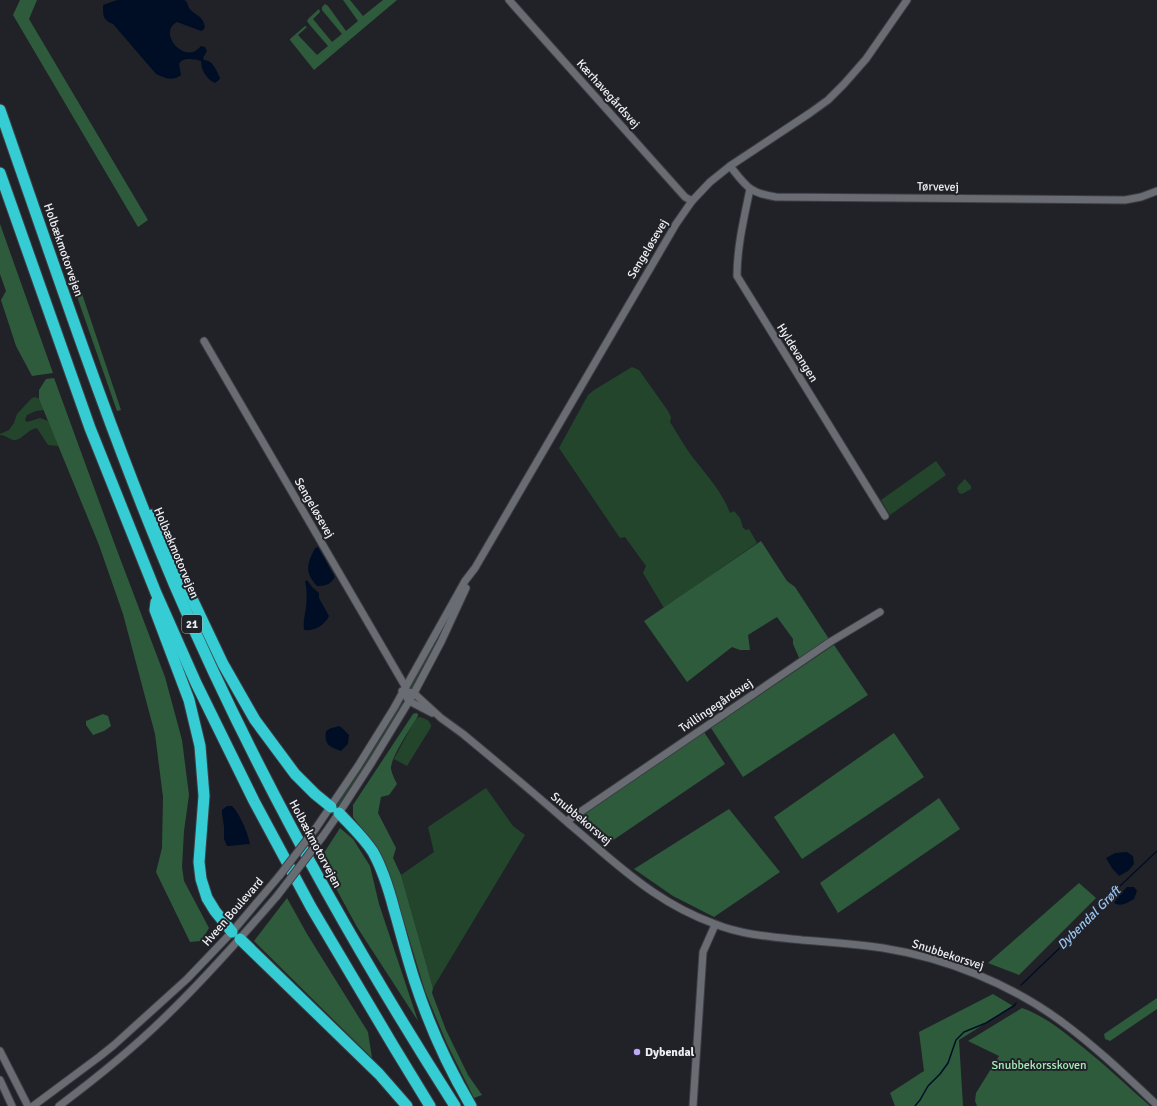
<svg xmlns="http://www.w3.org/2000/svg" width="1157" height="1106" font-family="Signika,sans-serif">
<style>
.green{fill:#22452c}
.forest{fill:#2e5b3b}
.water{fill:#000e25}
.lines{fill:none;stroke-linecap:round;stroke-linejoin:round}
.stream{stroke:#000e25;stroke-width:1.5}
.minor-casing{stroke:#3c3e43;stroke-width:9}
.highway-casing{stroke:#3c3e43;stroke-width:13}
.minor{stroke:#6a6c73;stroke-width:7}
.highway{stroke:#35ccd4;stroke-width:11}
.minor-bridge-casing{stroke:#3c3e43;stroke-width:9;stroke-linecap:butt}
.minor-bridge{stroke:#6a6c73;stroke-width:7}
.poi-dot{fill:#bda9f5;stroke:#212228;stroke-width:1.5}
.labels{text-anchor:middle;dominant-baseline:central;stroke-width:4;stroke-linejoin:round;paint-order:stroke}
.shield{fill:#212228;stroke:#b0b2b6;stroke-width:1}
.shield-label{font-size:11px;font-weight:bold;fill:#eeeff3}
.street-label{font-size:12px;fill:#eeeff3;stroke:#212228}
.poi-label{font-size:12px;font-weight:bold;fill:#eeeff3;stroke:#212228;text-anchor:start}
.park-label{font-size:12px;fill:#a6eeb8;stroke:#212228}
.water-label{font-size:13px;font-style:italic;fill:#97c4f3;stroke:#212228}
</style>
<rect width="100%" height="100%" fill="#212228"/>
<g class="green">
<path d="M632 367 639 370 668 411 671 417 670 422C679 436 687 451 698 464 710 479 723 494 730 513L734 511 740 518 743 528 746 530 749 529 757 543 664 608 643 573 646 566 625 537 620 538 559 448 588 395 594 390Z"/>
<path d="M36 397 39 399 44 410 36 411 27 415 25 420 27 422 40 418 48 421 59 446 48 445 37 428C28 429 24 438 16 440 11 441 6 435 0 435V434L9 430 14 423 17 414 32 398Z"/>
<polygon points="936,461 946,475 890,515 881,500"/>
<polygon points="965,479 971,486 971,489 962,494 959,493 957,488 958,486"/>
<polygon points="460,595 432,654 413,689 411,690 409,689 410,686 427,657 434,640"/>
<polygon points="402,703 403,704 339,809 334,807 348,787 393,713"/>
<path d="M420 717C425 718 429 720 431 725V727L407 766 394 759 414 722 417 718Z"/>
<polygon points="486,788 513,826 525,835 433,988 401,875 434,852 428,827"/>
</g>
<g class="forest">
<polygon points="20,0 37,0 29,19 148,220 138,227 13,15"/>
<polygon points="343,0 350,0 363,16 383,0 397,0 314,70 290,40 290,39 305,26 307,27 298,35 317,55 328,46 309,24 307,21 309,18 319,9 320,12 313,19 332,42 342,34 322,10 322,7 325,4 328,6 346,31 358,21"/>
<polygon points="0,224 53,373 32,376 16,346 1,300 6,291 0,274"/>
<polygon points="72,264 121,410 117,411 66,265"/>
<polygon points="54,378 115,545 165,677 182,740 189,795 184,831 182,867 184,881 209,928 201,941 190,942 156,872 162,848 163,797 155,734 123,614 99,545 39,399 39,390 46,379"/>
<polygon points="761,541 787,581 795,587 829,639 800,660 793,644 793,639 777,617 748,635 750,650 740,650 732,647 687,682 644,621"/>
<polygon points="834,645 868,695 743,777 711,728"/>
<path d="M416 713 418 714V716C412 726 390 758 391 769 392 774 395 780 397 784L389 795 381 797 378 813 396 848 393 858 401 875 433 988 432 993 446 1030 468 1075 482 1095 474 1098 447 1044 425 991 404 922 385 863 372 842 353 817V805L413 714Z"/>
<polygon points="103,714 108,716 111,726 104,731 93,735 86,725 86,721"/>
<polygon points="704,732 725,764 606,845 576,820"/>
<polygon points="894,733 924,777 802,859 774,817"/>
<polygon points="939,798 960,829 838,913 820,883"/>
<polygon points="729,809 780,872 714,917 673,896 634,869"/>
<polygon points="340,828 353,839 370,866 379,904 418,1021 357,927 320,859"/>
<polygon points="1079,883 1096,898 1019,975 988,963"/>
<polygon points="287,898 307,934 368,1032 372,1058 254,941"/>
<polygon points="993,994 1013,1006 959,1040 963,1106 895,1106 890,1093 924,1071 919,1032"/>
<polygon points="1157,998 1157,1009 1110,1041 1105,1039 1104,1034"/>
<path d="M1022 1008C1042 1015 1059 1028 1075 1041 1101 1061 1125 1084 1150 1106H977L975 1101 976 1093 999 1056 968 1041Z"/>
</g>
<g class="water">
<path d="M117 0H184C188 2 187 4 189 8 195 16 203 15 205 27L203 30 201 31 177 22C160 31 177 56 193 52 196 51 199 48 201 46L205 47 207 51 203 58 204 60C213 60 216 70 220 78L219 80 215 83C207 80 201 70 201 61 194 59 183 57 179 64L181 75C172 82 165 78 156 74L113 24C103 20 103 16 103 5Z"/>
<path d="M318 547 335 577C331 584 326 586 317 586 304 572 307 564 315 548Z"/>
<path d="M307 580 313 588 319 593V598L329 616C324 626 315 631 304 630 303 620 305 616 306 607 307 598 307 590 305 581Z"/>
<path d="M338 726 341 727 349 735 348 744 341 751C329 747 324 744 326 731L331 728 336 727Z"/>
<path d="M227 806H232C240 814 249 835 250 845L249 844 229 846H227L224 839V827L222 814V810Z"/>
<polygon points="1127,852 1133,856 1134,864 1128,871 1119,876 1112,868 1106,858 1115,853"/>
<path d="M1127 887H1134L1137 891 1134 899C1127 903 1121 907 1114 903L1120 894Z"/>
</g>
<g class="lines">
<g class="stream">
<polyline points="1021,985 1066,942 1121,885 1157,851"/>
<polyline points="915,1106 920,1100 928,1086 940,1074 948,1063 956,1040 964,1032 986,1023 1015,1005 1016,1003"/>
</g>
<defs>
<g id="minor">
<polyline points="509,0 685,197 692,201"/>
<path d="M730 166C746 186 749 193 776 197L1125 200 1141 197 1157 191"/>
<path d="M750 189C744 218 737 247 737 276L885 516"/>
<polyline points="204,341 405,686"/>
<path d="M402 691 414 693 417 696 441 718 463 734C498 763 534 793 568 823 596 846 623 872 653 892 672 905 693 916 715 924 742 935 773 937 802 940 829 942 856 944 883 948 946 958 1011 984 1062 1022 1096 1047 1126 1076 1157 1105"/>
<polyline points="407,698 409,701 432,713"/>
<polyline points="567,821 830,642 880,612"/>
<polyline points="316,828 358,766 394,708 465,581 475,568 676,224 692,201 710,182 730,166 810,113 828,100 844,84 866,59 907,0"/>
<polyline points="323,836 339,813 372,762 414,693 441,642 466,588"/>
<polyline points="0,1051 28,1106"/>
<polyline points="0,1080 12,1106"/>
<polyline points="33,1106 99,1057 114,1045 187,979 232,932 280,875"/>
<path d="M59 1106C95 1079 130 1051 162 1020 203 981 240 939 277 896"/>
<polyline points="693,1106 703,952 715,925"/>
</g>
<g id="highway">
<path d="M0 110C56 270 109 431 175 586 253 768 349 940 455 1106"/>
<polyline points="0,173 90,428 156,593 196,683 254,801 311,907 394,1047 430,1106"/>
<polyline points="152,515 158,523 178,569 223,664 255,720 295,774 315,794 331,807"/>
<polyline points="156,602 155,610 189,700 200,746 204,796 199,862 201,879 207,898 215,911 232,932"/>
<path d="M339 813C351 826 364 838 373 852 383 870 389 890 394 909 401 933 407 958 415 982 429 1025 448 1067 471 1106"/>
<polyline points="240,939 379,1074 407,1106"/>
</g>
</defs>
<use href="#minor" class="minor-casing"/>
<use href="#highway" class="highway-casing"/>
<use href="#minor" class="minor"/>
<use href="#highway" class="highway"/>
<defs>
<g id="minor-bridge">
<polyline points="280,875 316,828"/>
<polyline points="277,896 323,836"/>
</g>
</defs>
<use href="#minor-bridge" class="minor-bridge-casing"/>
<use href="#minor-bridge" class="minor-bridge"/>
</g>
<circle class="poi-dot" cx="637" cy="1052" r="4"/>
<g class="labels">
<rect class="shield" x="182" y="615" width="20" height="18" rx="3"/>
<g class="shield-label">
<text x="192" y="624">21</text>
</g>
<g class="street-label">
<text transform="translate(608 94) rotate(48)">Kærhavegårdsvej</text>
<text transform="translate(938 187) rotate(1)">Tørvevej</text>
<text transform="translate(648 249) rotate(-59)">Sengeløsevej</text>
<text transform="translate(63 250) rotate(71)">Holbækmotorvejen</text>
<text transform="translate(797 353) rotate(58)">Hyldevangen</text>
<text transform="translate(314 508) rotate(60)">Sengeløsevej</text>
<text transform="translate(176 553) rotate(67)">Holbækmotorvejen</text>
<text transform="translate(716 706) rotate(-34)">Tvillingegårdsvej</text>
<text transform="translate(581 819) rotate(40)">Snubbekorsvej</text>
<text transform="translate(315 844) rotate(62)">Holbækmotorvejen</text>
<text transform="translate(233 912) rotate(-49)">Hveen Boulevard</text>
<text transform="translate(948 955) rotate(18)">Snubbekorsvej</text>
</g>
<g class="poi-label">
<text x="645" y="1052">Dybendal</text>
</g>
<g class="park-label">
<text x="1039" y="1065">Snubbekorsskoven</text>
</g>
<g class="water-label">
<text transform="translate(1089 918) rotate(-45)">Dybendal Grøft</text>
</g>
</g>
</svg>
